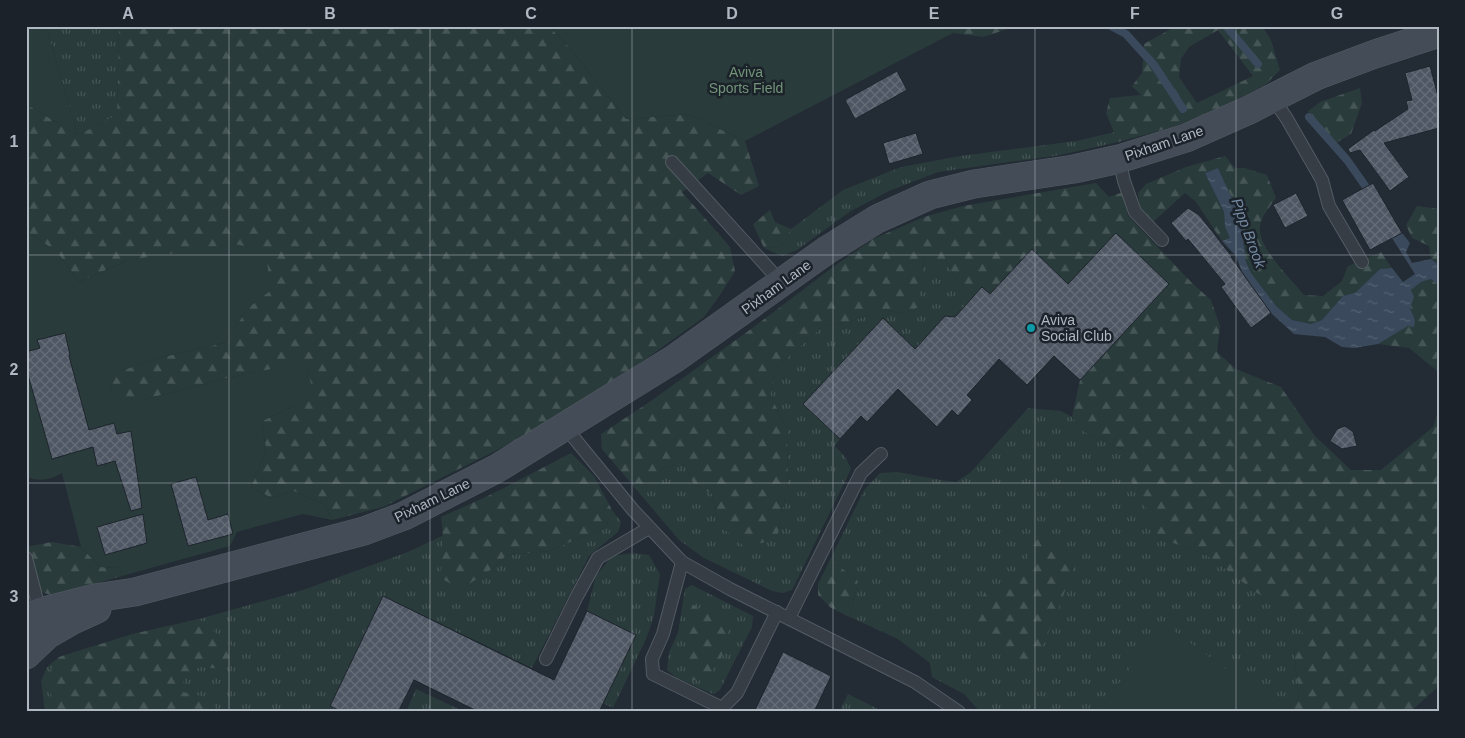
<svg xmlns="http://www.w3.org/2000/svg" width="1465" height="738" font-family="Arial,sans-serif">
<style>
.grass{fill:url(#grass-tufts)}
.forest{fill:url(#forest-firs);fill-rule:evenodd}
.green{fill:#2a3b3b}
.water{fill:url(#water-ripples)}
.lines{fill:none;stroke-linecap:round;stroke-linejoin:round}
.stream{stroke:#3a4a5c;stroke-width:8}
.building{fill:url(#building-cross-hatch);stroke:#1d242c}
.service-casing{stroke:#535b63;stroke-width:14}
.secondary-casing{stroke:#535b63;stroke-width:29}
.service{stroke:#363d45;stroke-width:12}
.secondary{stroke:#444c58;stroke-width:28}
.grid{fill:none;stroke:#b0b8c2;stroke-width:1;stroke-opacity:0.55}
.culture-dot{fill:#0f9aa8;stroke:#1b222a;stroke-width:2}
.labels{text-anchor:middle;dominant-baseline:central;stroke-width:5;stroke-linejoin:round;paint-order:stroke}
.park-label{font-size:14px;fill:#729579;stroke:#1b222a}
.street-label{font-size:14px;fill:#b0b8c2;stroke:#1b222a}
.poi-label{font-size:14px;fill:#b0b8c2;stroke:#1b222a;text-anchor:start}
.water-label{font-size:15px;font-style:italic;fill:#748aa2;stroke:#1b222a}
.neatline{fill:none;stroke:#b0b8c2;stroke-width:2}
.grid-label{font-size:16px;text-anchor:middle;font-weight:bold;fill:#b0b8c2}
</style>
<defs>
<pattern id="grass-tufts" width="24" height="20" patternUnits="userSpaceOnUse" patternTransform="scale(1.25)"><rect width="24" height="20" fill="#2a3b3b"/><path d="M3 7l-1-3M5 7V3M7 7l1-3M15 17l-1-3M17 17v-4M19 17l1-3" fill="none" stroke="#465556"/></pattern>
<pattern id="forest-firs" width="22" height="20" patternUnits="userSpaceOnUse" patternTransform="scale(1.25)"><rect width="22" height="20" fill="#2a3b3b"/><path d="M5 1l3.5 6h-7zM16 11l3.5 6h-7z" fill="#465556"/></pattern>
<pattern id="water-ripples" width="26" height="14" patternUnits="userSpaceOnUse" patternTransform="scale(1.25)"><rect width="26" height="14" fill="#3a4a5c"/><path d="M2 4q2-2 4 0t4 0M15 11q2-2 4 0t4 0" fill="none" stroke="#546272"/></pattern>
<pattern id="building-cross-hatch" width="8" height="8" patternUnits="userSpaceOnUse" patternTransform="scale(1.25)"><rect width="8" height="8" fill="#4e5763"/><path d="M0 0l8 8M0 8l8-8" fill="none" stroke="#656d78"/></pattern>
</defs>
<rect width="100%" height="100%" fill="#232b35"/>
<g class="grass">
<polygon points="46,26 118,26 119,30 117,115 78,135"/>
<polygon points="1115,132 1118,142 1060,155 938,172 889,191 851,211 797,250 782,256 764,248 781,247 791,229 843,190 901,167 960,156 1076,141"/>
<polygon points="925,259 945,259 957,281 975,295 955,317 945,316 926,337 927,346 920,353 883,319 803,404 840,439 835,446 846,458 851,469 792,590 783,593 772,591 704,558 679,540 629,481 649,486 663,467 685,464 693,483 712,494 717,523 777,539 788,483 787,430 770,394 777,367 823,326 847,323 884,309 903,314 919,307 919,280"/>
<polygon points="1028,408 1061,411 1072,417 1083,431 1125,451 1159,538 1207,555 1257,593 1308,622 1294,650 1299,698 1284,712 980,712 964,694 932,677 930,663 898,639 850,617 858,581 839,566 828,564 864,490 880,473 898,472 935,479 956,482 971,472"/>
<polygon points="612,510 621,522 618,532 589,556 532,668 383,596 342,712 45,712 41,681 47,667 59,657 133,634 199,619 303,590 408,552 444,535 443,556 488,572 507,555 549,551 606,527"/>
<polygon points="634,553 649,555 660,574 654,616 646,639 613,708 603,703 587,611 596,576 612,556"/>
<polygon points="692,585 753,616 752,627 720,690 713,694 677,678 667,670 669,652 678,633 685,589"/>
<polygon points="416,689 465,712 406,712"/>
<polygon points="848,694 878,709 877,712 839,712"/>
</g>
<g class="forest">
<polygon points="118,26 549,26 568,46 626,119 689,114 745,141 759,186 741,195 708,173 682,192 730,247 735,271 720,295 704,317 589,400 511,443 383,507 332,520 324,504 293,491 271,498 251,487 266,450 262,421 313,397 306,363 236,376 146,399 118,405 111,386 119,371 167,356 224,343 249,307 269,291 129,260 79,282 57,252 26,231 26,104 78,135 117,115 119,30"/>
<polygon points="950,26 1017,26 983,37 953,33"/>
<path d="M1176 26H1262L1271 40 1280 70 1265 85 1224 106 1173 127 1118 142 1106 113 1110 98 1141 95 1132 86 1142 73 1144 44ZM1218 30 1253 76 1197 103 1179 77 1181 59 1189 47Z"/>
<polygon points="1360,88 1362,103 1351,134 1336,143 1308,111 1320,102"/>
<path d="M1225 156 1235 168H1245L1267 175 1276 198C1270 206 1262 216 1260 226 1257 247 1291 279 1304 295L1323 296 1342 281 1348 266 1381 252 1392 268 1380 269 1355 293 1343 296 1322 320 1311 324 1292 320 1276 306 1251 273 1246 262 1240 216 1218 168 1205 173 1224 212 1225 227 1230 238 1222 241 1196 202 1185 193 1153 222 1140 211 1138 193 1146 184 1186 167Z"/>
<polygon points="1096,183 1109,197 1123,192 1128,216 1192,283 1211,300 1220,326 1217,352 1236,369 1281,387 1314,435 1351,470 1381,470 1433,427 1439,409 1439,686 1410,712 1284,712 1299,698 1294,650 1307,622 1257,593 1207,555 1159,538 1145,505 1122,465 1125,451 1083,431 1072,417 1080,380 1169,284 1116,233 1068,284 1032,250 990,294 982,287 975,295 957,281 945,259 925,259 919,280 919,307 903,314 884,309 847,323 823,326 777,367 770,394 787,430 788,483 777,539 745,547 717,523 712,494 693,483 685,464 663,467 649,486 629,481 602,449 601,434 648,403 751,329 833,267 873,239 924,217 963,206"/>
<polygon points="1417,206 1439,209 1439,265 1431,259 1429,246 1412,238 1406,225"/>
<polygon points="770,210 775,222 791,229 781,247 764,248 753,224"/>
<polygon points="1431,279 1439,285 1439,379 1436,370 1409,348 1378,344 1408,326 1415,320 1410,307 1411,290 1421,282"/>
<path d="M571 453 594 476 612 510 606 527 549 551 507 555 488 572 461 589 440 578C443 557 444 538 441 517L490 495Z"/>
<polygon points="1040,537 1075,563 1057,613 1032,669 1015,669 994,640 979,637 972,619 977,599 1001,586 1026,568 1030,547"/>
<polygon points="52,542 81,547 100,567 121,568 122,576 53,596 42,592 26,599 26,547"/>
<polygon points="828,564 839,566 858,581 850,617 831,608 818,595 818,584"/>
<polygon points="694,605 712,615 729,627 721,659 704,681 684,679 690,643 686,613"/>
<polygon points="199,619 234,648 223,669 200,667 184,675 183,692 209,698 217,712 55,712 46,677 59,657 133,634"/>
</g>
<g class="green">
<polygon points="26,26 46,26 78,135 26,104"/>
<polygon points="549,26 950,26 953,33 745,141 689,114 626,119 568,46"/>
<path d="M26 231 57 252 79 282 129 260 234 244 266 250 270 291 249 307 224 343 167 356 120 371 111 386 118 404 146 399 236 376 306 362 314 397 262 421 266 450 251 487 271 498 293 491 324 504 332 520 303 514 237 532 230 546 122 576 121 568 100 567 81 547 62 473C50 480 40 482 26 477Z"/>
<polygon points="1163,623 1276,706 1272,712 1098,712"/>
</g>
<polygon class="water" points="1218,168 1240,216 1246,262 1251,273 1276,306 1292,320 1311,324 1322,320 1343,296 1355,293 1380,269 1392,268 1403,282 1415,274 1392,238 1402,233 1410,243 1406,252 1412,263 1431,259 1439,265 1439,285 1431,279 1421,282 1411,290 1414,297 1410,308 1415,320 1414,327 1408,326 1378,344 1354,348 1342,347 1325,337 1294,334 1271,313 1242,272 1236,256 1222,241 1230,238 1225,227 1224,212 1205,173"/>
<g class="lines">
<g class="stream">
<polyline points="1111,26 1126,34 1154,65 1183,109"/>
<polyline points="1226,26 1258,64"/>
<polyline points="1309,117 1347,160 1371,194"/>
</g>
</g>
<g class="building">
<polygon points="1430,66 1439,100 1439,128 1384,143 1409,177 1390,191 1360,150 1350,153 1348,149 1374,130 1375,131 1408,109 1406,101 1412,100 1405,73"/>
<polygon points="897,71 907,90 855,119 845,100"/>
<polygon points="916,133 923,154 889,164 883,143"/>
<polygon points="1373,183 1402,233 1370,250 1342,200"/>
<polygon points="1296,193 1308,216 1285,228 1273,205"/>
<polygon points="1188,208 1199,215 1215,235 1232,257 1231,257 1271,313 1251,328 1221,287 1225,284 1188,239 1186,241 1171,223"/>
<polygon points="1116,233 1169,284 1080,380 1054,356 1027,385 999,359 967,395 972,400 958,416 952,410 937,427 898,389 867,422 861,416 840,439 803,404 883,318 915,349 945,316 955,317 982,287 990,294 1032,249 1068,284"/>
<polygon points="65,333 70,355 69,356 89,430 114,423 117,434 131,431 142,508 131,511 115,461 97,466 93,447 52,459 26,368 26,352 40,348 37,340"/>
<polygon points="1345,426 1353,432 1357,446 1342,449 1330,441 1337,429"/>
<polygon points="196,477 208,520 228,514 233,534 188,546 171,484"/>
<polygon points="143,514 147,543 105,555 97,527"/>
<polygon points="383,596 554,680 587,611 636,635 599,712 479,712 414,680 398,712 342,712 330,706"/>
<polygon points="783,652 831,676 814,712 754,712"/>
</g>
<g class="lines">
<defs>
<g id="service">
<polyline points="1272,97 1287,119 1322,180 1329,206 1362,262"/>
<polyline points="1119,159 1124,181 1135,212 1162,240"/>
<polyline points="672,162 771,271 781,284"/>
<polyline points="565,427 633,510 682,562 730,589 915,682 959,712"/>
<polyline points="26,558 40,612"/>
<polyline points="682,562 663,634 652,659 653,674 722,708 737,693 777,612"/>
<polyline points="789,618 861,473 881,454"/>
<polyline points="546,659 577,596 598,558 649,528"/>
</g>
<g id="secondary">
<polyline points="26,621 40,612 95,598 135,592 364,531 404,516 496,469 674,359 827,250 877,219 930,195 974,184 1074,169 1119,159 1186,138 1249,110 1316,76 1375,54 1439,33"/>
<polyline points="26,655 47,635 73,620 97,609"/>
</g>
</defs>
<use href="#service" class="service-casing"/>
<use href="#secondary" class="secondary-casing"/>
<use href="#service" class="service"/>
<use href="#secondary" class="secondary"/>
</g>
<path class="grid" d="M229 26V712M430 26V712M632 26V712M833 26V712M1035 26V712M1236 26V712M26 255H1439M26 483H1439"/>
<circle class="culture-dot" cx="1031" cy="328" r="5"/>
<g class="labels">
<g class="park-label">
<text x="746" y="72">Aviva<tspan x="746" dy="16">Sports Field</tspan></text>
</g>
<g class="street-label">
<text transform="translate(1164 143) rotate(-19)">Pixham Lane</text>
<text transform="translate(776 287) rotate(-36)">Pixham Lane</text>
<text transform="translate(432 500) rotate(-26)">Pixham Lane</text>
</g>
<g class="poi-label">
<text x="1041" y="320">Aviva<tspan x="1041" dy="16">Social Club</tspan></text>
</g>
<g class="water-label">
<text transform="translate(1249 233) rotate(70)">Pipp Brook</text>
</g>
</g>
<rect width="1465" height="738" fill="none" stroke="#1b222a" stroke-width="55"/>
<rect x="28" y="28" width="1410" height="682" class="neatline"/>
<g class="grid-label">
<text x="128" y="19">A</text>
<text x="330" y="19">B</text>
<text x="531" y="19">C</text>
<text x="732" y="19">D</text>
<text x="934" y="19">E</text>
<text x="1135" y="19">F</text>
<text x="1337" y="19">G</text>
<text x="14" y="147">1</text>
<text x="14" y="375">2</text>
<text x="14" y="602">3</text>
</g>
</svg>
